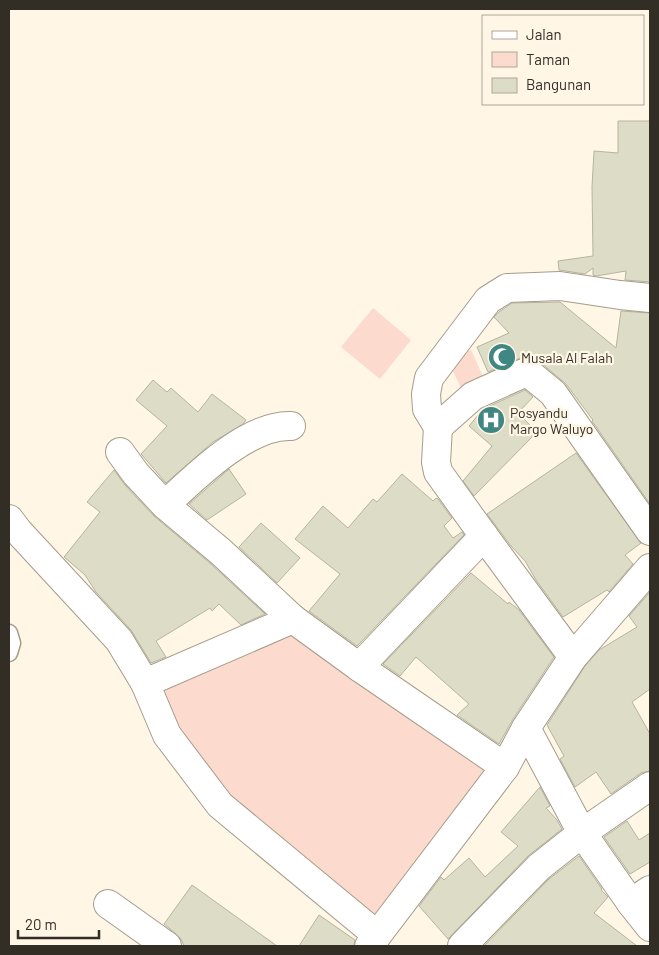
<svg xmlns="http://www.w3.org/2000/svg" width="659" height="955" font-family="Barlow,sans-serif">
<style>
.green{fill:#fcdace}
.building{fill:#dddcc6;stroke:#b5b49f}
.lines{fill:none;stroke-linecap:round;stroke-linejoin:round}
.lane-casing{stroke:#a69c8a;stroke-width:19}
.street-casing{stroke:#a69c8a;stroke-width:30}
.lane{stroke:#fff;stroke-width:16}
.street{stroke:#fff;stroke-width:28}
.labels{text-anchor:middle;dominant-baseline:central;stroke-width:4.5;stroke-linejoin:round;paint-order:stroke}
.poi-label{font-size:14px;fill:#322e26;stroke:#fff6e6;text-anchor:start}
</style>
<rect width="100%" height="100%" fill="#fff6e6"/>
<g class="green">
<polygon points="373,308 411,340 380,379 341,347"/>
<polygon points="471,350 486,383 463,393 448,360"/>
<polygon points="297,630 488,772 377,926 223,800 153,686"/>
</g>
<g class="building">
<polygon points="618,121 650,121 650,282 625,280 626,271 596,276 593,275 593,268 585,274 559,270 558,261 593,256 592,187 594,151 618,153"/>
<polygon points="560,302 616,348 621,311 650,313 650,504 592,421 593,420 566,384 541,363 528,358 518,359 488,372 477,347 509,333 494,317 499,312 512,303"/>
<polygon points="153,380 167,392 171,388 198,412 212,394 246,420 243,424 213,442 166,483 141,454 167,426 136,400"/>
<polygon points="525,390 533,397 518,413 537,432 474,496 463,481 492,446 469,426 483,409"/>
<polygon points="576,453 641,543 625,555 633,564 609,592 607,590 563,617 536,580 525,561 511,546 487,514"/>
<polygon points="229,469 246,494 207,520 189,504"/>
<polygon points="114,470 125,485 154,516 211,564 265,614 241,625 219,604 212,611 210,608 156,641 166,657 151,663 131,630 96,592 85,575 64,557 100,512 87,502"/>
<polygon points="402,474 433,501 436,498 438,499 452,518 444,526 453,538 462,532 464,535 357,646 309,611 340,574 295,539 323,506 348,528 373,499 377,502"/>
<polygon points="261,523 300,558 277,583 239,547"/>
<polygon points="471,573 508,604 509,602 519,610 554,657 513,719 499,744 457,715 469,704 416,657 400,676 383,664"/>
<polygon points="650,592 650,689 632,702 650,734 650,771 641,773 611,794 596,772 575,787 560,759 564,756 547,725 585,666 599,650 637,627 629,616"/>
<polygon points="540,787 550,806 546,808 557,820 562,829 528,856 448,939 419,906 441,877 444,880 469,858 485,877 518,846 501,832"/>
<polygon points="627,821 639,840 650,833 650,862 630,874 604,837"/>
<polygon points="579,856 602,889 601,890 608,897 594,913 637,946 484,946 549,879"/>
<polygon points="192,885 277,946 184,946 181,939 176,934 164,924"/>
<polygon points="319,915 355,940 354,946 299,946"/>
</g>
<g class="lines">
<defs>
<polyline id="lane" points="9,633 12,643 9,653"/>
<g id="street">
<polyline points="438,427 473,396 524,373 531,375 553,393 650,531"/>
<polyline points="120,452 136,474 165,505 221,552 293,619 359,667 505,767"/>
<path d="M165 505C195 477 248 424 291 426"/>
<polyline points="9,519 18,531 119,640 145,683 167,735 220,805 377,935"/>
<polyline points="573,657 484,536 438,472 436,462 438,427 427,409 426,394 429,378 488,300 507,288 560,286 620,295 650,298"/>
<polyline points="359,667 484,536"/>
<polyline points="145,683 293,619"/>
<polyline points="526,728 582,833 631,903 650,927"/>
<polyline points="631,903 650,890"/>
<polyline points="108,904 167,946"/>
<polyline points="369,946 505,767 526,728 573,657 650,568"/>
<polyline points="462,946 539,867 582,833 650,786"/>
</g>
</defs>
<use href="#lane" class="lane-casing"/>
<use href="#street" class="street-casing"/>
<use href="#lane" class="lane"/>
<use href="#street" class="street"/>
</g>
<defs>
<symbol id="mosque-disc" viewBox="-11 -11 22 22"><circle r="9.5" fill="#408783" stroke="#fff6e6"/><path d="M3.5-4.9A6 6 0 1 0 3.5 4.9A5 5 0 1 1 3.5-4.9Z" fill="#fff"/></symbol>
<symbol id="hospital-disc" viewBox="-11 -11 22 22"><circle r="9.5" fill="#408783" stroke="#fff6e6"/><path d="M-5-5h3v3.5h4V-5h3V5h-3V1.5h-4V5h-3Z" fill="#fff"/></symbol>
</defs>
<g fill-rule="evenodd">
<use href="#mosque-disc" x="486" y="341" width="32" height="32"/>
<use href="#hospital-disc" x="475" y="404" width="32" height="32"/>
</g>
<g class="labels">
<g class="poi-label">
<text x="521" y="357">Musala Al Falah</text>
<text x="510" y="412">Posyandu<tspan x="510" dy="16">Margo Waluyo</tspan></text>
</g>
</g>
<rect width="659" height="955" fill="none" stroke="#322e26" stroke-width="20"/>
<rect x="482" y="15" width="162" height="90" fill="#fff6e6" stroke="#ada699"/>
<rect x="492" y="31" width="25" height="8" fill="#ffffff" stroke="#ada699"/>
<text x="526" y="40" font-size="15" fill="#322e26">Jalan</text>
<rect x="492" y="52" width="25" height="15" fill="#fcdace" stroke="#ada699"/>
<text x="526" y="65" font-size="15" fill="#322e26">Taman</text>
<rect x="492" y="78" width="25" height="15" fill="#dddcc6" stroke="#ada699"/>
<text x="526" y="90" font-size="15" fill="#322e26">Bangunan</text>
<path d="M18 930v8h81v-8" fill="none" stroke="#322e26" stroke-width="2.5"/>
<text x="25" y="930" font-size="15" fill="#322e26" stroke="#fff6e6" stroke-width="4" paint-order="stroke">20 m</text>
</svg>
